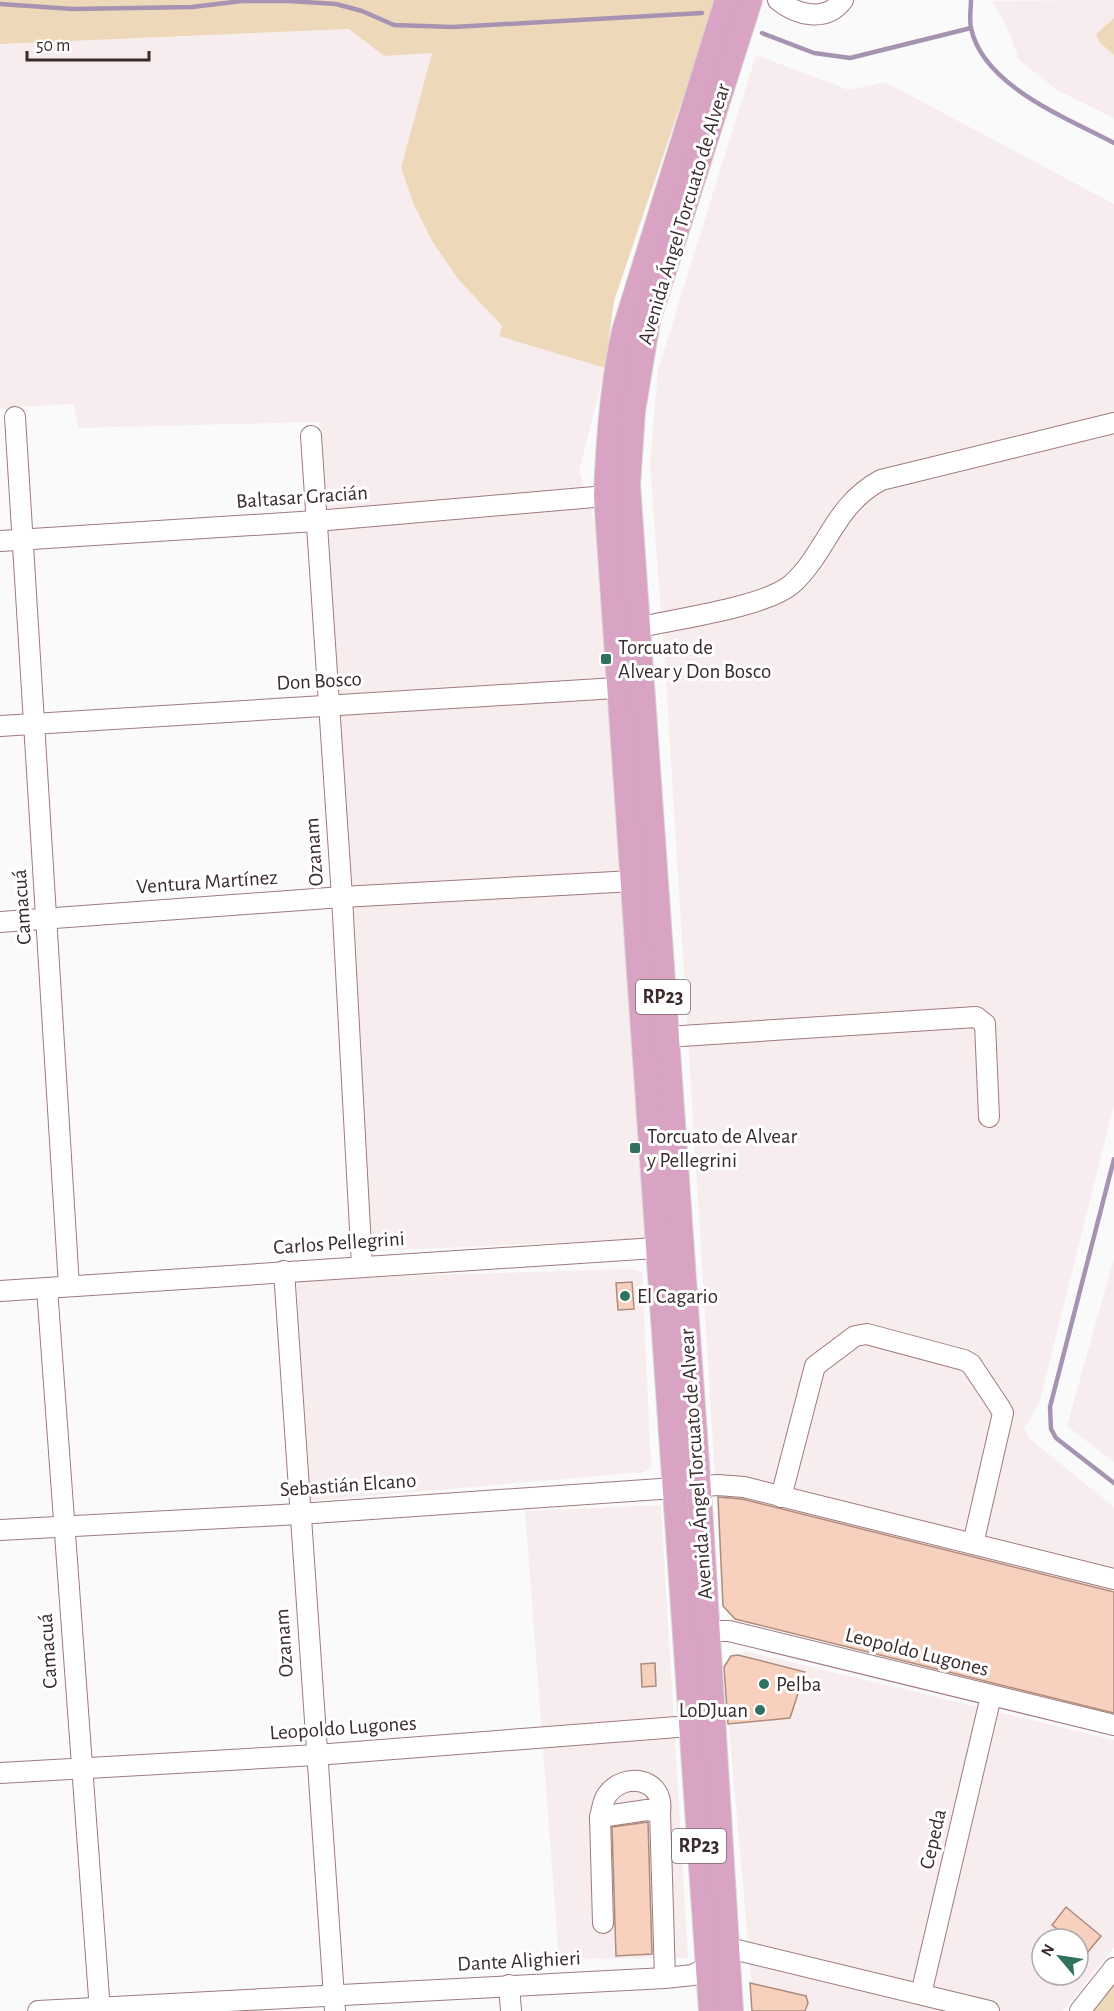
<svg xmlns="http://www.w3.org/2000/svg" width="1114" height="2011" font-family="'Alegreya Sans',sans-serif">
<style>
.built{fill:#f8edee;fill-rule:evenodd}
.green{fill:#edd8b9}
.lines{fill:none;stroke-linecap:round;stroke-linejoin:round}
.stream{stroke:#a693b2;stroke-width:4.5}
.building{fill:#f7d0be;stroke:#ae8c7d;stroke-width:1.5}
.minor-casing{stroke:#a07a7c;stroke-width:22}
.major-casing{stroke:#d8d5d5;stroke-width:26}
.minor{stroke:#fff;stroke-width:20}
.major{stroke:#d9a3c4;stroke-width:24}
.poi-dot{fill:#31715f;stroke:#fff;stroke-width:2}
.labels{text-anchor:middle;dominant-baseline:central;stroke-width:6;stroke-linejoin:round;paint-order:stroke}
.shield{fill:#fff;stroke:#766b6b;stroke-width:1.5}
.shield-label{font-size:20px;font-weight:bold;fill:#3b2b2c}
.street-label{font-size:21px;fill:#3b2b2c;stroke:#fff}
.poi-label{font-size:21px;fill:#3b2b2c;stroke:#fff;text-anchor:start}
</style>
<rect width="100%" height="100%" fill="#fafafa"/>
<g class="built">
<polygon points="1114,0 1114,18 1097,34 1100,43 1114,55 1114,118 1057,90 1019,60 1010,34 993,1"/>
<polygon points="349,29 384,56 432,53 401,168 414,205 432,241 458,279 502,326 499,336 605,368 579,471 596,526 647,1239 370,1251 319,422 78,428 74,404 0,408 0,44"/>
<polygon points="756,55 849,90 885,82 1114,204 1114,1105 1039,1404 1024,1429 1030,1439 1114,1507 1114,1715 735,1619 723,1606 666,681 650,464 658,370"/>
<polygon points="1114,1258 1114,1462 1067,1426"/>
<polygon points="632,1269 642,1272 651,1467 644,1472 310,1501 296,1279"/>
<polygon points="661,1505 688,1958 559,1959 525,1511"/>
<path d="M745 1651 1114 1740V1947L1063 2011H754L724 1670 728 1661ZM1042 1939H1078V1975H1042Z"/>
</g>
<g class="green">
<polygon points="0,0 716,0 614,301 605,368 499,336 502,326 458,279 432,241 414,205 401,168 432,53 384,56 349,29 0,44"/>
<polygon points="1114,18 1114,55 1100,43 1096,34"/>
<polygon points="1114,1982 1114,2011 1090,2011"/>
</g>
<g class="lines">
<g class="stream">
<path d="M971 0C971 9 969 19 971 28 983 86 1067 118 1114 143"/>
<polyline points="0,4 73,9 192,7 242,1 290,1 336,4 362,11 394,25 453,27 702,13"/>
<polyline points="762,33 814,53 850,58 971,28"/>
<polyline points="1114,1159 1050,1407 1051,1429 1056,1438 1114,1483"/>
</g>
</g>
<g class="building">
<polygon points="632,1282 634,1309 618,1310 616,1283"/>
<polygon points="718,1497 742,1499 1114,1592 1114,1713 735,1619 723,1606"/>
<polygon points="738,1655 805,1672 790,1718 728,1724 724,1667 731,1656"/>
<polygon points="655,1663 656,1686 642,1687 641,1664"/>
<polygon points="648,1822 652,1954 616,1956 612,1827"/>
<polygon points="1066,1907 1101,1936 1087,1953 1078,1946 1078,1939 1070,1939 1052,1925"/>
<polygon points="750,1983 806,1996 808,2003 805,2011 752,2011"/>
</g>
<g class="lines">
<defs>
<g id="minor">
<path d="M778 0C796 15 826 23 843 0"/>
<polyline points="15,417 69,1286"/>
<polyline points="311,436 342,897 362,1266"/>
<polyline points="0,541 316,521 606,496"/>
<path d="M637 628C674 619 766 607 792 584 828 551 833 506 881 480L1114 423"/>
<polyline points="0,726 632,687"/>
<polyline points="0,922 342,897 633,881"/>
<polyline points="666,1037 976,1017 985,1024 989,1117"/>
<polyline points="284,1271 335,2011"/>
<polyline points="47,1288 100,2011"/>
<polyline points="0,1291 671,1247"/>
<polyline points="781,1497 815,1366 855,1336 867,1334 964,1360 971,1364 999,1406 1003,1413 973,1544"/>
<polyline points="0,1530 299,1514 718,1485 744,1487 1114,1579"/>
<polyline points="708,1631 729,1631 1114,1725"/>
<polyline points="0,1773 316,1755 690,1726"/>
<path d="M600 1817C602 1810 603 1800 607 1795 624 1771 665 1778 660 1812"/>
<polyline points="603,1923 600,1817 647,1810 660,1812 665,1978"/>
<polyline points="509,1985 511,2011"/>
<polyline points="921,1994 991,1696"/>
<polyline points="38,2011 665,1978 693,1975 737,1950 989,2011"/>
<polyline points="1080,2011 1114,1968"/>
</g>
<g id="major">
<path d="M711 2011 606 496C608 440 612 386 624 331L727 0"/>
<polyline points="731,2011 700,1506 628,485 633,411 648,321 750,0"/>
</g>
</defs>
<use href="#minor" class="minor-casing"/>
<use href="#major" class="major-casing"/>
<use href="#minor" class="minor"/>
<use href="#major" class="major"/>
</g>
<g class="poi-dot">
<rect x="600" y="653" width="12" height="12" rx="3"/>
<rect x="629" y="1142" width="12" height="12" rx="3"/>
<circle cx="625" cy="1296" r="6"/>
<circle cx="764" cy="1684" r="6"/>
<circle cx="760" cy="1710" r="6"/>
</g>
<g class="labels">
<g class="shield">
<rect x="636" y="980" width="54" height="34" rx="4.5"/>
<rect x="672" y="1829" width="54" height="34" rx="4.5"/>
</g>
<g class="shield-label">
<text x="663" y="997">RP23</text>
<text x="699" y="1846">RP23</text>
</g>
<g class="street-label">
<text transform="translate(684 214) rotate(-73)">Avenida Ángel Torcuato de Alvear</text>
<text transform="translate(302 497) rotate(-4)">Baltasar Gracián</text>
<text transform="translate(319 681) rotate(-3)">Don Bosco</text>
<text transform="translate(314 852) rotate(-94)">Ozanam</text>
<text transform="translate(207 882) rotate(-4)">Ventura Martínez</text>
<text transform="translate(22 907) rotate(-94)">Camacuá</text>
<text transform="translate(339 1243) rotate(-4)">Carlos Pellegrini</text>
<text transform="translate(696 1464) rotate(-94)">Avenida Ángel Torcuato de Alvear</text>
<text transform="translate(348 1485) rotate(-4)">Sebastián Elcano</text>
<text transform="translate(284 1643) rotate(-94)">Ozanam</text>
<text transform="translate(48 1651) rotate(-94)">Camacuá</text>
<text transform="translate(917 1652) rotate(14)">Leopoldo Lugones</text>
<text transform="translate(343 1728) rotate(-4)">Leopoldo Lugones</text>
<text transform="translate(933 1839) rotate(-77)">Cepeda</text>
<text transform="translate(519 1961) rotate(-3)">Dante Alighieri</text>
</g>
<g class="poi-label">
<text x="618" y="647">Torcuato de<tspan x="618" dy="24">Alvear y Don Bosco</tspan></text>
<text x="647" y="1136">Torcuato de Alvear<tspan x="647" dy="24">y Pellegrini</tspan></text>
<text x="637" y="1296">El Cagario</text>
<text x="776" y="1684">Pelba</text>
<text x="748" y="1710" text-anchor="end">LoDJuan</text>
</g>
</g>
<g transform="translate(1060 1957) rotate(299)"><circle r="28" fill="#ffffff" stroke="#b1aaab" stroke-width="1.5"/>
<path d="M0-4.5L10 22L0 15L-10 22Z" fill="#31715f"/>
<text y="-9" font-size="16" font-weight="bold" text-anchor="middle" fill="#3b2b2c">N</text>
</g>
<path d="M27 51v9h122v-9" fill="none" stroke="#3b2b2c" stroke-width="3"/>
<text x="36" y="51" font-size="18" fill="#3b2b2c" stroke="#ffffff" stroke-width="4.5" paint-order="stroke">50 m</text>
</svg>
